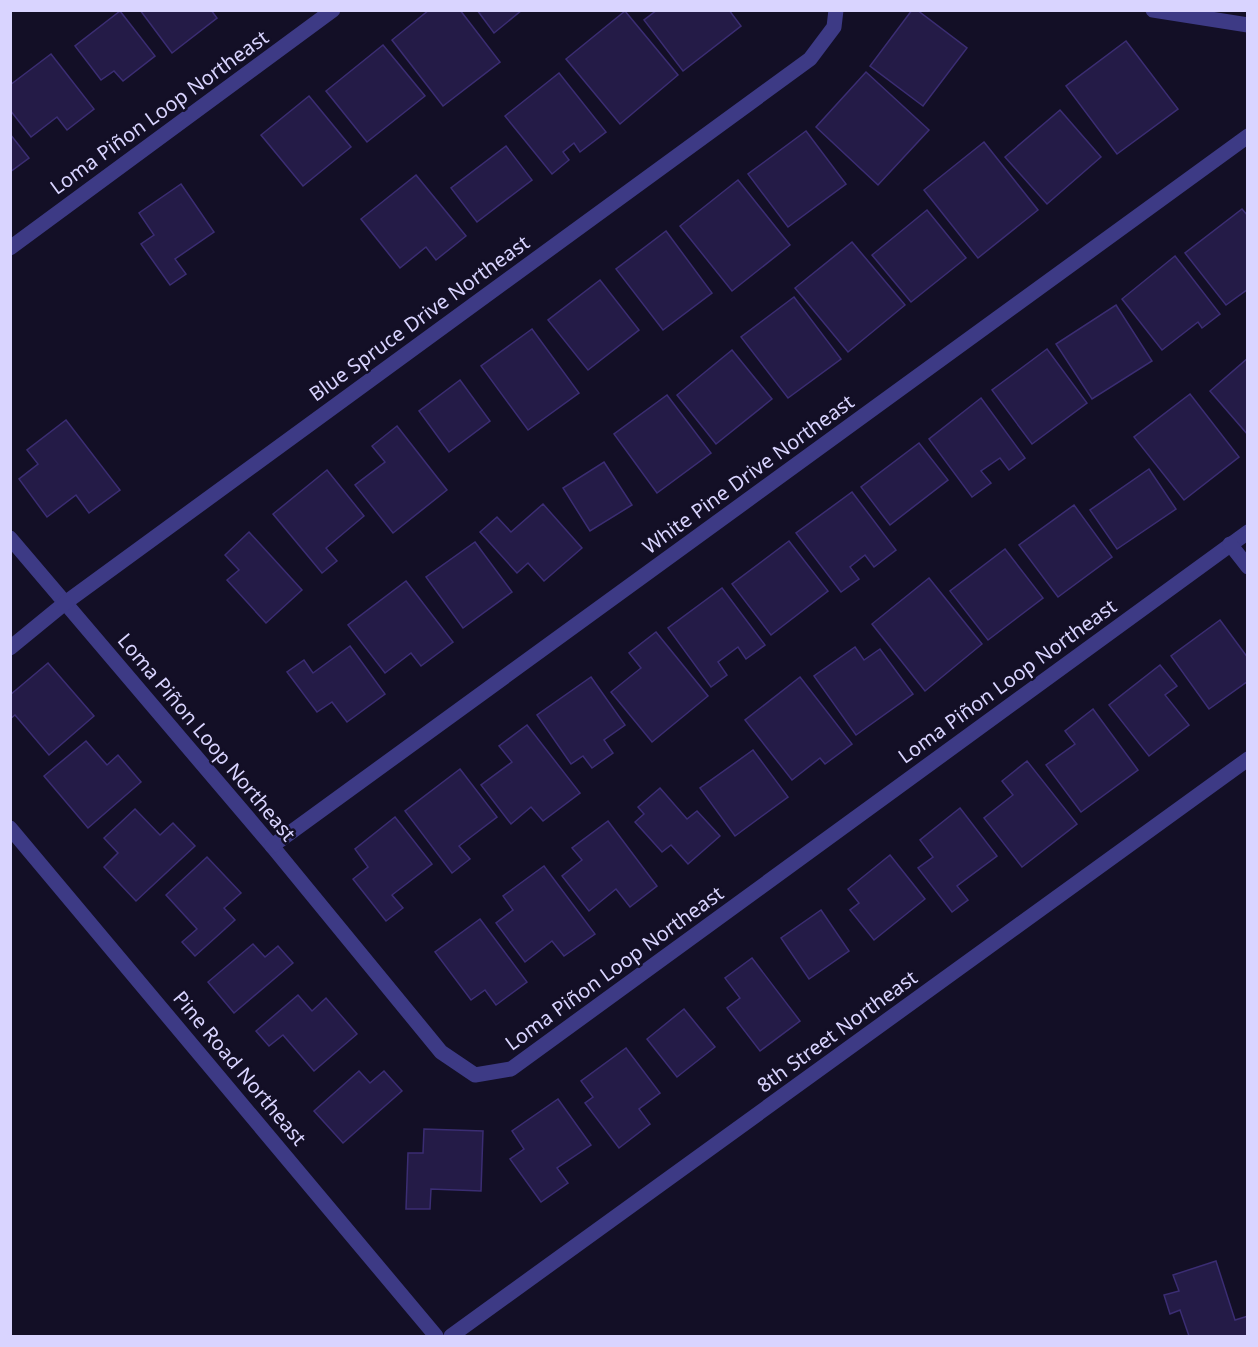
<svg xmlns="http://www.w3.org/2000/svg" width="1258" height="1347" font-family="'Noto Sans',sans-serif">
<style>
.building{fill:#241b47;stroke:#3b2d73;stroke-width:1.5}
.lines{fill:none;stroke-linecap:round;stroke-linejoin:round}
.minor{stroke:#3d3a85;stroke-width:15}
.tertiary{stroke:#3d3a85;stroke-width:15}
.labels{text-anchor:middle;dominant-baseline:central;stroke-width:5;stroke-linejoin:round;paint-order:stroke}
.street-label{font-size:20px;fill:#d9d4ff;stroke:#130f26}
</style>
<rect width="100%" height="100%" fill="#130f26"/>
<g class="building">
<polygon points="140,10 211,10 217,18 172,53"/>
<polygon points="429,10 460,10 500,62 443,106 392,40"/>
<polygon points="477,10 522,10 494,33"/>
<polygon points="657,10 729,10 741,26 683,71 644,20"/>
<polygon points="912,10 917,10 967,48 923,106 870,66"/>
<polygon points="120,11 155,56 123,81 114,71 101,80 75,46"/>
<polygon points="625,11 678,75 620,124 566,59"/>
<polygon points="1126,41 1178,109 1117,154 1066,86"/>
<polygon points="383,45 425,96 367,142 326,91"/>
<polygon points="51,54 94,109 67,130 57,117 31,137 10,110 10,85"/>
<polygon points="866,72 929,130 878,185 816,127"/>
<polygon points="559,73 606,132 580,152 574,143 563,152 569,160 552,174 505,116"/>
<polygon points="309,96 351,147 303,186 261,135"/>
<polygon points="1060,110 1101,157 1047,204 1005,157"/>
<polygon points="806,131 846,184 788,227 748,174"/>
<polygon points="10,134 29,158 10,172"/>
<polygon points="984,142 1038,210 978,258 924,190"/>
<polygon points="506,146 532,180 477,222 451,188"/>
<polygon points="416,175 466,236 436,260 426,247 400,268 361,219"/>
<polygon points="738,180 790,245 732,291 680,226"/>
<polygon points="181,184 214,232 175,259 186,274 170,285 141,244 154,235 139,213"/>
<polygon points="1242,209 1248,216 1248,289 1226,305 1185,253"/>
<polygon points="927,210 966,258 911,302 872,255"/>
<polygon points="666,231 712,293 663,330 616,269"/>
<polygon points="852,242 905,305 848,352 795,288"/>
<polygon points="1175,256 1220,314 1202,328 1198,322 1162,350 1122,299"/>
<polygon points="600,280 639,330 588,370 548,320"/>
<polygon points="794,297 841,359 788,398 741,337"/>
<polygon points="1116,305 1152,361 1092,399 1056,344"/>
<polygon points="532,329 579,393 528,430 481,366"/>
<polygon points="1047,349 1087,403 1032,444 992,390"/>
<polygon points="732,350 772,399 716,444 677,395"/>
<polygon points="1248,358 1248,435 1210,391"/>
<polygon points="460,380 490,421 449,452 419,411"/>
<polygon points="1190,394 1239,457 1184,500 1134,437"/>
<polygon points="667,395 711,453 657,493 614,434"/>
<polygon points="981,398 1025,458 1009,470 1000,458 981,471 991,483 972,497 929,439"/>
<polygon points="66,420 120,490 89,513 76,495 47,517 19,479 38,464 27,450"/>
<polygon points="397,426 447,490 393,533 355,485 385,462 372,446"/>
<polygon points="919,443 948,480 890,525 861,487"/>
<polygon points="604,462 632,505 590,531 563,488"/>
<polygon points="1149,469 1176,509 1117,549 1090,510"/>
<polygon points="327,470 364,516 326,548 337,561 322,573 273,514"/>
<polygon points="852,492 896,550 874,567 865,555 850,567 859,579 841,592 796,533"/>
<polygon points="543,504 582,548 544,581 528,563 517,573 480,532 497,517 511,532"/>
<polygon points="1074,505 1112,557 1058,597 1019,545"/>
<polygon points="249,532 302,590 266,623 227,580 239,570 225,555"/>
<polygon points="789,541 828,591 771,635 732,584"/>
<polygon points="475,542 512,592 463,628 426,577"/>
<polygon points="1005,549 1043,598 988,640 950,591"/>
<polygon points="929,578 982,644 925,691 872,624"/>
<polygon points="406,581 453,642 421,666 411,653 385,673 348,625"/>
<polygon points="722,588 765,645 746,659 738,647 718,662 727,675 711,687 668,628"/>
<polygon points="1220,620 1248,658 1248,681 1209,709 1171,656"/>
<polygon points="656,632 708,696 652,742 611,692 641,668 629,653"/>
<polygon points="350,646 385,694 347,722 332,702 317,712 287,672 304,660 313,673"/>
<polygon points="855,647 864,660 880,649 913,694 856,735 814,676"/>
<polygon points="48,663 94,716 49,755 15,715 10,719 10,695"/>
<polygon points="1160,665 1177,686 1165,695 1189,725 1149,756 1109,705"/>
<polygon points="591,677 625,725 604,740 613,753 592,768 583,756 571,764 537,715"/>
<polygon points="800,677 852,744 825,764 820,758 792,780 745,720"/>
<polygon points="1093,709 1138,770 1081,812 1046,765 1075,744 1065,731"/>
<polygon points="527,725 580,793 543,821 531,807 511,824 481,785 512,762 499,746"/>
<polygon points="86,741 107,765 118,755 141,782 88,828 44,776"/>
<polygon points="753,750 788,797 735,836 700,788"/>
<polygon points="1027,761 1077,824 1022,867 984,818 1013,795 1002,781"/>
<polygon points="460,769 497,817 459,846 470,859 452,873 405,811"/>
<polygon points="660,788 687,819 697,811 720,836 688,864 671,845 662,852 635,822 644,814 638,807"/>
<polygon points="960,808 997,856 957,886 968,900 952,912 918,868 933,857 920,840"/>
<polygon points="135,809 160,835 173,823 195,846 136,901 104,867 118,853 104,838"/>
<polygon points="395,817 432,864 392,895 403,908 386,921 353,879 368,867 355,849"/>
<polygon points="608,821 657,886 630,907 616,889 589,911 562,876 582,860 572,848"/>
<polygon points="890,855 925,899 874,940 850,910 859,903 848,889"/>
<polygon points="207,857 241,893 224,908 235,920 195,956 182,942 197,929 166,895"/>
<polygon points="544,866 595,934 564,956 552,941 525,962 496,923 513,910 503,896"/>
<polygon points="821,910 849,951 809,979 781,938"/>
<polygon points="480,919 527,982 496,1005 485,990 471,1000 435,952"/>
<polygon points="253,944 265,957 278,946 293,963 234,1013 208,982"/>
<polygon points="752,958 800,1021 760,1051 727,1008 740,998 725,978"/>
<polygon points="298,995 312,1011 326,998 357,1034 314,1071 283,1035 269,1046 256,1031"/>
<polygon points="684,1009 715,1047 677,1077 647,1039"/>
<polygon points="626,1048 660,1093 639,1109 650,1124 619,1148 585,1103 593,1097 581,1081"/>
<polygon points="359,1071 370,1083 384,1071 402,1091 343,1143 314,1111"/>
<polygon points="558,1099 591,1145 557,1168 568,1183 541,1202 510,1159 524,1149 512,1131"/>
<polygon points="424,1129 483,1131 481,1191 431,1189 430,1209 406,1209 408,1153 423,1153"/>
<polygon points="1216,1261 1235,1320 1248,1316 1248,1336 1189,1336 1180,1310 1170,1314 1164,1295 1179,1291 1173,1275"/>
</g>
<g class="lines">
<g class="minor">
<polyline points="1153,10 1248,25"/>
<polyline points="10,248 333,10"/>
<polyline points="10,538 272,846 441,1052 475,1075 511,1069 1248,532"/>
<polyline points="1230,544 1248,567"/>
<polyline points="10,648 65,603 810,59 834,27 836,10"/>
<polyline points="272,846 1248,136"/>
<polyline points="451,1336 1248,759"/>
</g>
<polyline class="tertiary" points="10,828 436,1336"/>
</g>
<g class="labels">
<g class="street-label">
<text transform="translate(159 112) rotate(-36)">Loma Piñon Loop Northeast</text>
<text transform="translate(419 318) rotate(-36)">Blue Spruce Drive Northeast</text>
<text transform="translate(748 474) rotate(-36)">White Pine Drive Northeast</text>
<text transform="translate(1007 681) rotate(-36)">Loma Piñon Loop Northeast</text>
<text transform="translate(207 737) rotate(50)">Loma Piñon Loop Northeast</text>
<text transform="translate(614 968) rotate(-36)">Loma Piñon Loop Northeast</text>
<text transform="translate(837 1031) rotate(-36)">8th Street Northeast</text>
<text transform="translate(240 1068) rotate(50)">Pine Road Northeast</text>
</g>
</g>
<rect width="1258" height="1347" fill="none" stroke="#d9d4ff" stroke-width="24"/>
</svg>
